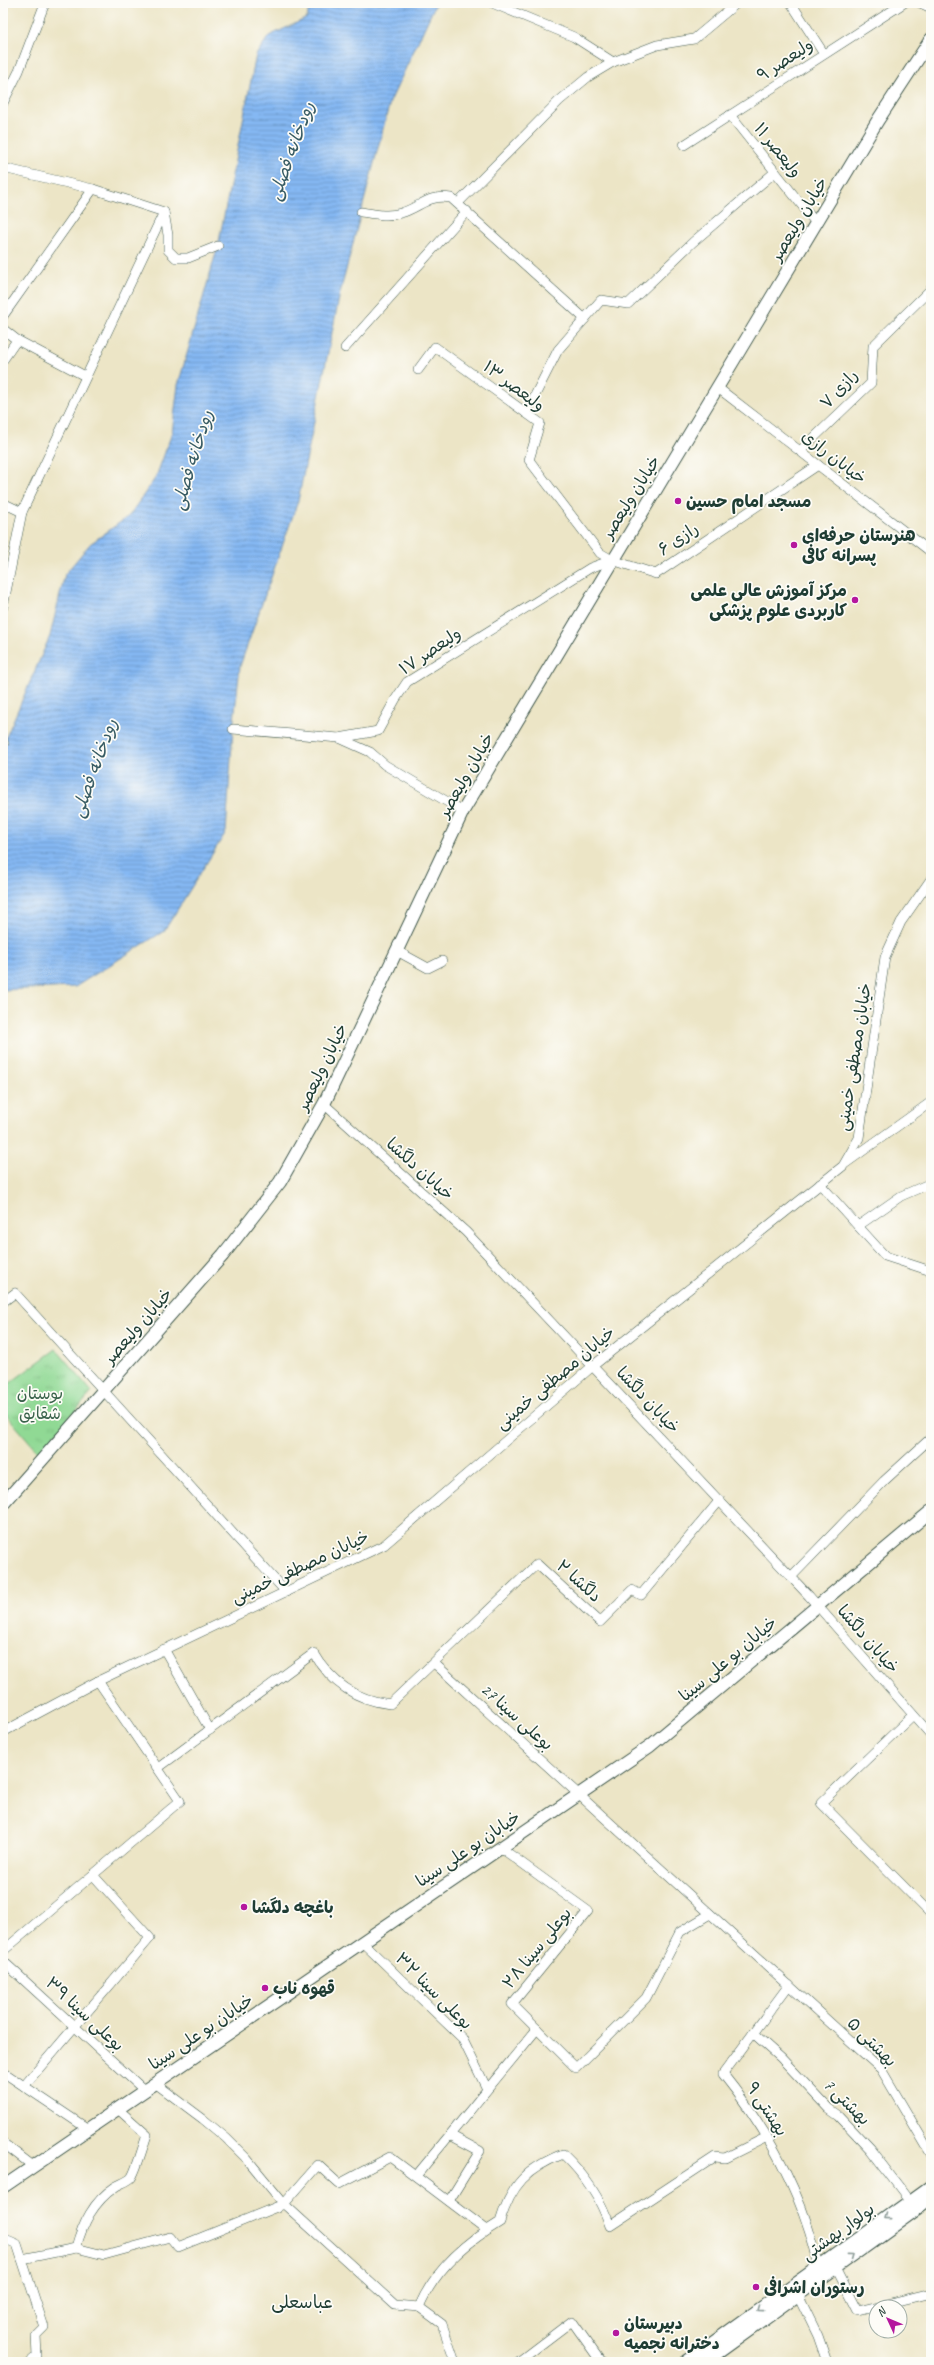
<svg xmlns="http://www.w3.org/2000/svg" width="934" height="2365" font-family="Caveat,'Playpen Sans Arabic',sans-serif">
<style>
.grass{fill:url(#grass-tufts);stroke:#588b64}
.water{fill:url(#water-rules);stroke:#527a94}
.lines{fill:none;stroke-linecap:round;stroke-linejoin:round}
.minor-casing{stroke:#3e564a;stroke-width:10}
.major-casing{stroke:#3e564a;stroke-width:14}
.minor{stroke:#fff;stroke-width:9}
.major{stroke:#fff;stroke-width:12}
.oneway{stroke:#8f9e9a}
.poi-dot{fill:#b5179e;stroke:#fdfcf7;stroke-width:1.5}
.labels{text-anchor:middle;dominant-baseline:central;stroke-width:3.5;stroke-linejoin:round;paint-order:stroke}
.street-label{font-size:17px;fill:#1f3d34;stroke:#fdfcf7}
.poi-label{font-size:17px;font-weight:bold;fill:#1f3d34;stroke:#fdfcf7;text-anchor:start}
.park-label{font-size:17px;fill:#3b644c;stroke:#fdfcf7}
.water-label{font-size:18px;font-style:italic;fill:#385c64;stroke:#fdfcf7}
.neighbourhood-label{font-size:18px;fill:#1f3d34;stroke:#fdfcf7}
</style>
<defs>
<pattern id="grass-tufts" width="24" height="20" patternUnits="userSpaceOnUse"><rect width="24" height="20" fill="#90d994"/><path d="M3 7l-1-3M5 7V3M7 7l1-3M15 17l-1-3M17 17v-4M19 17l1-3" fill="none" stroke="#7cbb80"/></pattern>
<pattern id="water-rules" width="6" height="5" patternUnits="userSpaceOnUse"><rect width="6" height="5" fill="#85b8f3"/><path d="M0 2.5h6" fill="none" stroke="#6c97c6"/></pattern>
</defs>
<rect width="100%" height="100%" fill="#fdfcf7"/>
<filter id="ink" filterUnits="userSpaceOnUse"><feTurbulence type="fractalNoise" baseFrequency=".025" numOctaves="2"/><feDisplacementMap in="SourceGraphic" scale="8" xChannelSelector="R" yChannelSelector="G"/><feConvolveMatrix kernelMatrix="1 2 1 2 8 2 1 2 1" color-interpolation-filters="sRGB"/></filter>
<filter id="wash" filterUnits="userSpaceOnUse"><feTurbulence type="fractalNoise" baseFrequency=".012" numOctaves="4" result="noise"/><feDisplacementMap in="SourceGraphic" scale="16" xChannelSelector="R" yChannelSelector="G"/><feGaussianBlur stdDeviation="0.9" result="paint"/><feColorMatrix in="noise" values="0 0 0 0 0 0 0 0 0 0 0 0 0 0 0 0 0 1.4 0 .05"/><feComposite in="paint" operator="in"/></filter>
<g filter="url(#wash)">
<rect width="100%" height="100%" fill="#ece5c6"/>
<polygon class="grass" points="56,1349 92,1392 39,1453 3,1411 3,1388"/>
<polygon class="water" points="310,3 436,3 390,102 340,293 298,501 240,666 233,729 226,832 164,931 75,987 3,990 3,744 50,636 65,574 90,544 129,516 156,477 172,433 178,385 218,246 256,55 269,36 307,18"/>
</g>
<g filter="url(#ink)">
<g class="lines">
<defs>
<g id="minor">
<polyline points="492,3 574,37 613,62"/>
<polyline points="791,3 824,54"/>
<polyline points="920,3 931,8"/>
<polyline points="3,103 19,71 45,3"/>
<polyline points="730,115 816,223"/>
<polyline points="684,145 904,3"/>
<polyline points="3,168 93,189 164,212 168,235 168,250 176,258 188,258 218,246"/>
<polyline points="458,203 559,101 588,77 613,62 657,45 694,39 737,3"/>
<path d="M361 212C374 214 388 217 401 213 421 207 428 194 451 198L585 319"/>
<polyline points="3,316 93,189"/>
<polyline points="3,329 17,340 85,376"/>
<polyline points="345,348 467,211"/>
<polyline points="3,360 17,340"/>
<polyline points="418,370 435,347 540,423 529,460 600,553 612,560 656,574 818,465"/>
<polyline points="718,388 931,552"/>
<polyline points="526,413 558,350 601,300 628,304 693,242 775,172"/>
<polyline points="800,451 871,383 873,346 931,289"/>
<polyline points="3,503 22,512"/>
<polyline points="3,607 22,512 164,212"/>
<polyline points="233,729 339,738"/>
<polyline points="3,743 4,743"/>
<polyline points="463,811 385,765 370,752 339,738 378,731 395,700 407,682 590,568 612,560"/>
<polyline points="397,951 428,968 442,961"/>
<polyline points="324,1104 466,1232 809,1596 931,1735"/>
<polyline points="846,1163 931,1102"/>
<polyline points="820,1184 885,1256 931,1271"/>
<polyline points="858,1226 901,1196 931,1183"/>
<polyline points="3,1302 15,1293 286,1592"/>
<polyline points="791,1577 884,1481 931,1438"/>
<polyline points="164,1649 210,1730"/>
<polyline points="434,1663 881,2069 931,2154"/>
<polyline points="913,1715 821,1803 931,1914"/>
<polyline points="3,1732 98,1681 384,1545 594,1365 843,1166 859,1138 885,957 901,922 931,879"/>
<path d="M158 1768 314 1653C331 1683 356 1700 390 1704L537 1564 600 1622 632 1590 641 1595 720 1500"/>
<polyline points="501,1848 588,1911 512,2004 576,2068 646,1998 680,1932 710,1914"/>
<polyline points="362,1942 462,2038 487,2089"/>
<polyline points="3,1951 180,1801 98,1681"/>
<polyline points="3,1961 144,2090"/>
<path d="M789 1985 723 2074C769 2131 803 2195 819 2266"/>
<polyline points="753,2033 781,2058 829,2109 839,2116 870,2149 910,2201"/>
<polyline points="3,2072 88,2129"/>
<polyline points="155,2083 203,2119 226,2138 247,2159 284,2204 395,2305 419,2307"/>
<polyline points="24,2086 150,1938 93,1875"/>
<polyline points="3,2143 33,2166"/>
<polyline points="416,2176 537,2029"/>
<polyline points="449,2201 480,2151 450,2135"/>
<polyline points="3,2238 17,2244 44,2327 36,2335 37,2356 30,2362"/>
<path d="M76 2248C83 2223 93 2202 115 2187 119 2184 127 2182 131 2178 136 2172 144 2143 147 2135L118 2109"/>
<polyline points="22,2259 76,2248 104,2255 170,2237 178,2247 284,2204 318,2165 339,2184 390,2157 487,2230"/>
<polyline points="836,2268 858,2311 931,2293"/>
<polyline points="798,2295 818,2336 827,2362"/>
<path d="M419 2307C435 2269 465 2243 500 2222 511 2185 527 2168 563 2154 585 2175 600 2197 610 2226L715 2157 725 2158 767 2137"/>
<polyline points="419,2307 442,2324 455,2362"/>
<polyline points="518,2362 572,2321 601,2362"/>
</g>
<g id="major">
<polyline points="3,1504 223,1255 280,1182 324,1104 463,811 878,120 931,39"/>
<polyline points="3,2187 650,1746 931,1511"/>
<polyline points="686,2362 931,2186"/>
<polyline points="705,2362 931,2199"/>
</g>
</defs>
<use href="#minor" class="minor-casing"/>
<use href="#major" class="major-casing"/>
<use href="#minor" class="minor"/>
<use href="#major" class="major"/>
</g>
<defs><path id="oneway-chevron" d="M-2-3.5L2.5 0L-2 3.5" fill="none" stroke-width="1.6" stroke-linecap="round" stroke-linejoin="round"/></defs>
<g class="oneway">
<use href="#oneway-chevron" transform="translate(888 2217) rotate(144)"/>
<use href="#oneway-chevron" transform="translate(850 2257) rotate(-36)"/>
<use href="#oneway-chevron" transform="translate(760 2309) rotate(144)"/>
</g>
</g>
<g class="poi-dot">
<circle cx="678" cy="501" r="4"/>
<circle cx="794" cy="545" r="4"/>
<circle cx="855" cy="600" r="4"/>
<circle cx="244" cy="1907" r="4"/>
<circle cx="265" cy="1988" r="4"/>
<circle cx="756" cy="2287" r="4"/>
<circle cx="616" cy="2333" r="4"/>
</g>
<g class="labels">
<g class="street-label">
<text transform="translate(785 60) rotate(-33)">ولیعصر ۹</text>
<text transform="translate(778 150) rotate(51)">ولیعصر ۱۱</text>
<text transform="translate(799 219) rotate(-59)">خیابان ولیعصر</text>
<text transform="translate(514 386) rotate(37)">ولیعصر ۱۳</text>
<text transform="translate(839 389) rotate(-47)">رازی ۷</text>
<text transform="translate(834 457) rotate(38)">خیابان رازی</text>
<text transform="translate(631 497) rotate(-58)">خیابان ولیعصر</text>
<text transform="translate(678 539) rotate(-34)">رازی ۶</text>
<text transform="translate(430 651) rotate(-34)">ولیعصر ۱۷</text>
<text transform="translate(466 775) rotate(-60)">خیابان ولیعصر</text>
<text transform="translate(854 1057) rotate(-81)">خیابان مصطفی خمینی</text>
<text transform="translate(322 1067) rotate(-64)">خیابان ولیعصر</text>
<text transform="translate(420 1169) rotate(42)">خیابان دلگشا</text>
<text transform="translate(138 1326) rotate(-49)">خیابان ولیعصر</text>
<text transform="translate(555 1378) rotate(-40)">خیابان مصطفی خمینی</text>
<text transform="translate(648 1400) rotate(47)">خیابان دلگشا</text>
<text transform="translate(300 1567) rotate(-25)">خیابان مصطفی خمینی</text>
<text transform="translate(579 1581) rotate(42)">دلگشا ۲</text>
<text transform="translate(868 1639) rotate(49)">خیابان دلگشا</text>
<text transform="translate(728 1659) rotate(-40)">خیابان بو علی سینا</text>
<text transform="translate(517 1717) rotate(42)">بوعلی سینا 27</text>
<text transform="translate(468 1849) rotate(-34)">خیابان بو علی سینا</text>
<text transform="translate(537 1948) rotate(-51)">بوعلی سینا ۲۸</text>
<text transform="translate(434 1991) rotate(45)">بوعلی سینا ۳۲</text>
<text transform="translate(85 2014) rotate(43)">بوعلی سینا ۳۹</text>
<text transform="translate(201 2032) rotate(-34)">خیابان بو علی سینا</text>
<text transform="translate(872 2042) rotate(45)">بهشتی ۵</text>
<text transform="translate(847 2102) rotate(45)">بهشتی 7</text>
<text transform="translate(767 2109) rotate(57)">بهشتی ۹</text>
<text transform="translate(838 2232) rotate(-36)">بولوار بهشتی</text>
</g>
<g class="poi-label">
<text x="686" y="501">مسجد امام حسین</text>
<text x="802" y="535">هنرستان حرفه‌ای<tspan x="802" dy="20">پسرانه کافی</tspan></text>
<text x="847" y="590" text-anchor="end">مرکز آموزش عالی علمی<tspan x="847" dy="20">کاربردی علوم پزشکی</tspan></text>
<text x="252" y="1907">باغچه دلگشا</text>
<text x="273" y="1988">قهوه ناب</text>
<text x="764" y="2287">رستوران اشرافی</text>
<text x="624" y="2323">دبیرستان<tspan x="624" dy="20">دخترانه نجمیه</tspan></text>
</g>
<g class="park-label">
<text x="40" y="1393">بوستان<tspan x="40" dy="20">شقایق</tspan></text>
</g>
<g class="water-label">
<text transform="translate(291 151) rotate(-70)">رودخانه فصلی</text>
<text transform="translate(192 460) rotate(-73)">رودخانه فصلی</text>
<text transform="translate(94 768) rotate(-70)">رودخانه فصلی</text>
</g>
<g class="neighbourhood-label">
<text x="302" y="2302">عباسعلی</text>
</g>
</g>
<rect width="934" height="2365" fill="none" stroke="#fdfcf7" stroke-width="16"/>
<g transform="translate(888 2319) rotate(314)"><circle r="19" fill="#fdfcf7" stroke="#a4b0a9"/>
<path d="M0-3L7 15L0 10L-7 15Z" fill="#b5179e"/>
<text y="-6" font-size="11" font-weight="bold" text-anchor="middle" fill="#1f3d34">N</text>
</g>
</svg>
